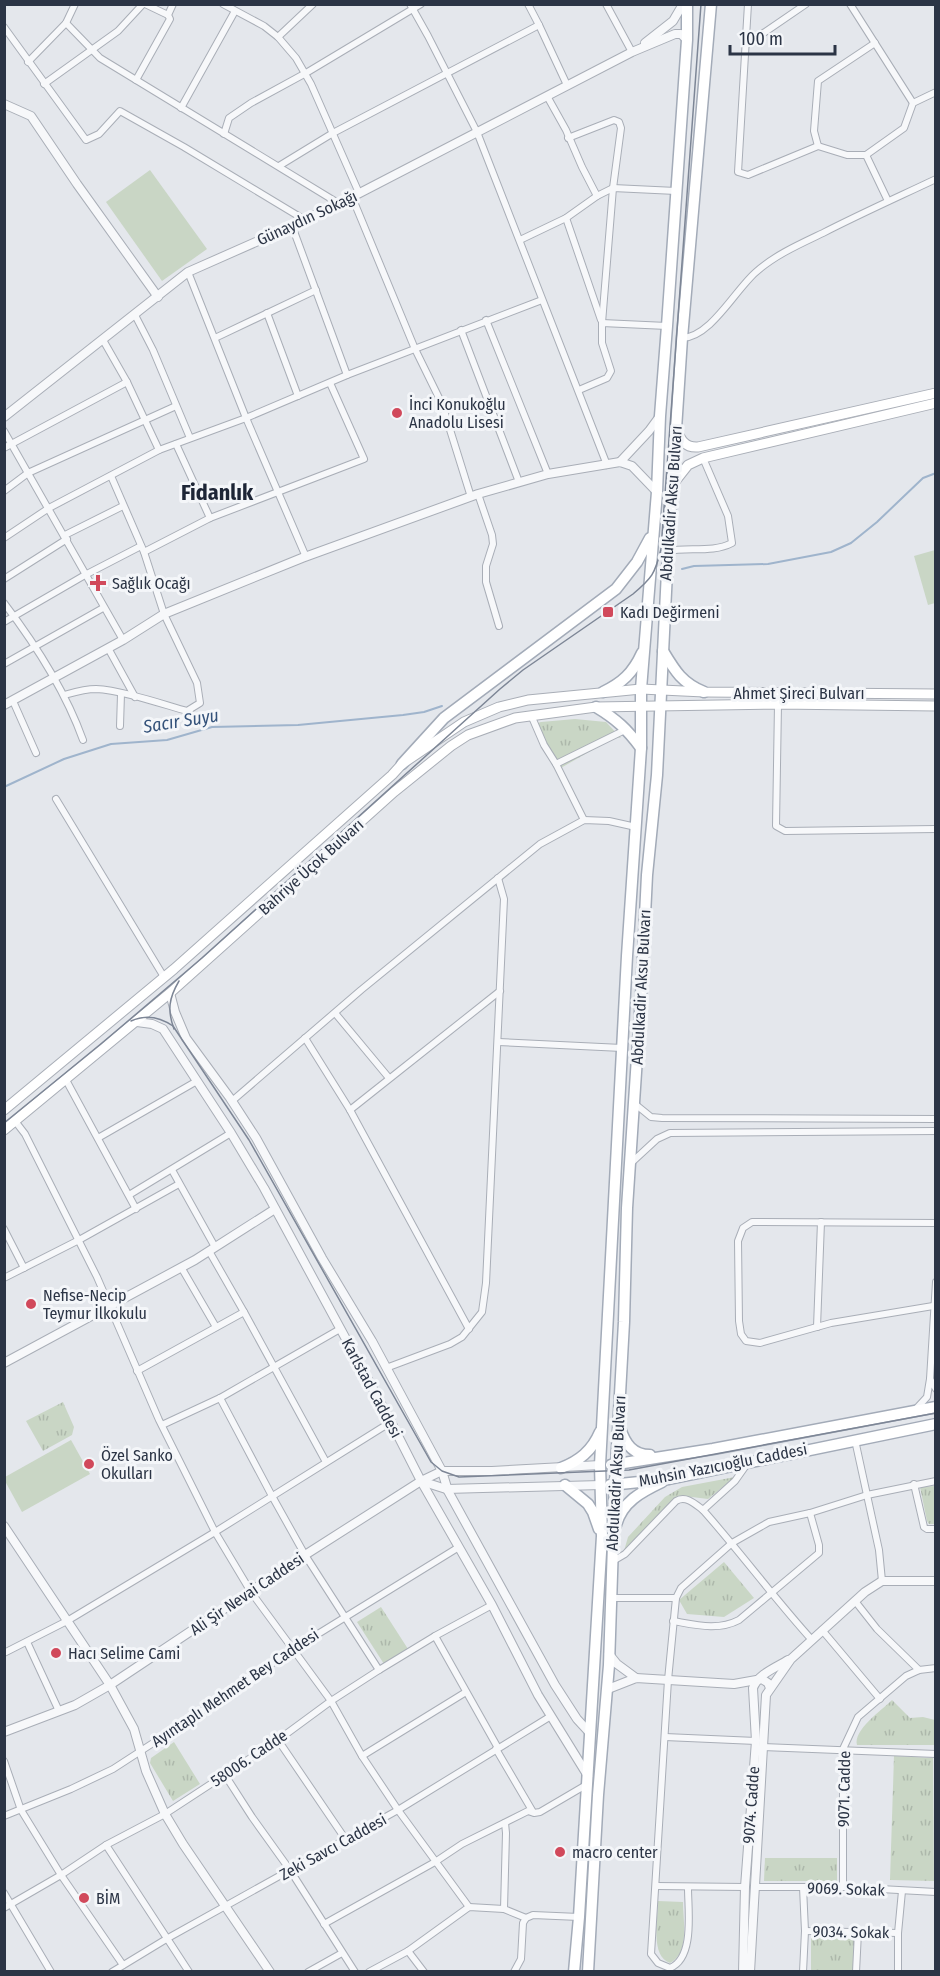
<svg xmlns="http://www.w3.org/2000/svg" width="940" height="1976" font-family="'Fira Sans Condensed',sans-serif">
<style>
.grass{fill:url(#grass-tufts)}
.pitch{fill:#c9d6c5}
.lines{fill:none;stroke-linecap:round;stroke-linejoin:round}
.stream{stroke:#9fb4cc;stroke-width:2}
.minor-casing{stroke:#a9aeb7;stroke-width:8}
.tertiary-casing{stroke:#a9aeb7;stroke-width:10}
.secondary-casing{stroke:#a9aeb7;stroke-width:11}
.primary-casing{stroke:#a3abb8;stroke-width:13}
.minor{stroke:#f7f8fa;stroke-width:6}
.tertiary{stroke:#f7f8fa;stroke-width:8}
.secondary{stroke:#fff;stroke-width:9}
.primary{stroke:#fff;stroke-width:10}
.tram{stroke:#7d8696;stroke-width:1.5}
.poi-dot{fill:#d1495b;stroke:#f4f6f9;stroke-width:2}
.labels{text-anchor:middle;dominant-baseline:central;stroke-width:6;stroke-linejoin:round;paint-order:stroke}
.street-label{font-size:16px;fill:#2b3445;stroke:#f4f6f9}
.poi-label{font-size:16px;fill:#2b3445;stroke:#f4f6f9;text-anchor:start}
.water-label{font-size:18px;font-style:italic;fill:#34527a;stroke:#f4f6f9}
.district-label{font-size:22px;font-weight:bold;fill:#1d2536;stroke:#f4f6f9}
</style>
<defs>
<pattern id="grass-tufts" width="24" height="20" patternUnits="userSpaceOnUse" patternTransform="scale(1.5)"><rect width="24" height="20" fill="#c9d6c5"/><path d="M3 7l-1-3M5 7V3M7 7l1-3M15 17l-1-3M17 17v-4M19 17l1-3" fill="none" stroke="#adb8ab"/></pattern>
</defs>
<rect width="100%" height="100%" fill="#e4e7ec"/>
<g class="grass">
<polygon points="575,719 606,722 621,738 615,737 559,769 535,724 541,722"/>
<polygon points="63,1402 74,1427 72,1435 43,1451 26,1421"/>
<polygon points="735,1477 708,1499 684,1496 678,1498 624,1551 628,1537 665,1497 682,1487"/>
<polygon points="935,1486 935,1524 929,1524 927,1521 920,1487"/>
<polygon points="724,1562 754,1598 724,1617 687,1614 679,1600"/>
<polygon points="381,1607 408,1649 384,1664 357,1622"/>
<path d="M892 1700 910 1718 923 1717 935 1720V1745H857C853 1730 881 1711 892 1700Z"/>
<polygon points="174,1742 200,1784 173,1801 150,1763 151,1758"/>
<polygon points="894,1756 933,1758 934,1881 890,1880"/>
<polygon points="765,1858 837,1858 837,1881 764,1881"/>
<path d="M658 1901 683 1902C683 1921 690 1953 670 1963 650 1956 658 1919 658 1901Z"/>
<polygon points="811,1938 855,1939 854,1970 811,1970"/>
</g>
<g class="pitch">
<polygon points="150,170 207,249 162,281 106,202"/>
<polygon points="935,550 935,603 928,605 914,556"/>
<polygon points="71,1440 90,1474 22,1512 5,1481 5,1477"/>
</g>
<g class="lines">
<g class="stream">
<polyline points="682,569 694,566 768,564 831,552 851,543 877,522 923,478 936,473"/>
<polyline points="4,787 64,759 111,744 167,740 212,727 298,725 403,715 424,712 442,706"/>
</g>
<defs>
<g id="minor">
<polyline points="145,4 168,15"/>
<polyline points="223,4 264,26 278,37 296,58 311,84 359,193"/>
<polyline points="410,4 428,36 477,132 607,465"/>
<polyline points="528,4 539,25 567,85"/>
<polyline points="606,4 632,52"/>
<polyline points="748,4 738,172 748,175 818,146 847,155 866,155 904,128 913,103 936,92"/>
<polyline points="850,4 913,103"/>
<polyline points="66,23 100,58 338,203"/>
<polyline points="4,27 86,140 99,134 120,111 184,147 305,220"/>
<polyline points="278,37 313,4"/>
<polyline points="746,45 806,4"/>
<polyline points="28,62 66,23 75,4"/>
<polyline points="136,80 170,19 168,15 173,4"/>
<polyline points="44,84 118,31 143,4"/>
<polyline points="547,96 566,130 582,167 597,196 613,188 676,191"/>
<polyline points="181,108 235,11"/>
<polyline points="224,134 229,118 251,103 306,73 421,4"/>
<polyline points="568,138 614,120 619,122 621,128 613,188 602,323"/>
<polyline points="818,146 814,131 818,81 875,43"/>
<polyline points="866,155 888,201"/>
<polyline points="279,166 333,133 539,25"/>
<polyline points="352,197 415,349 442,404 471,497"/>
<polyline points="566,218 601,320"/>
<polyline points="292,226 347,375"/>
<polyline points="520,240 566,218 597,196"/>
<polyline points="188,272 246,418 306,557"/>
<polyline points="267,313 298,396"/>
<polyline points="135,315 153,350 190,438"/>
<polyline points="486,320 548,474"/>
<polyline points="461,330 519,482"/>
<polyline points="215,338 316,290"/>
<path d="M682 338C711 337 735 290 756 272 775 255 800 244 823 233 860 214 898 197 936 179"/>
<polyline points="103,340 127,382 159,450"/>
<polyline points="579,390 607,378 611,371 602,343 602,323 667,326"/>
<polyline points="4,431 123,640"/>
<polyline points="176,444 210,518"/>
<polyline points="4,448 127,382"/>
<polyline points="4,491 28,473 176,406"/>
<polyline points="478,494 492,535 493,544 486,566 486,582 499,626"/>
<polyline points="65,535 123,506"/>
<polyline points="4,538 49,508 159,450 246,418 347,375 542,300"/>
<path d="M668 551C688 547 713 553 732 543L728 516 703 458"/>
<polyline points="144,552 210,518 364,459 330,383"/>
<polyline points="4,579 67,539"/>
<path d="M4 603C36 645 65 690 83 740"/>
<polyline points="4,622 85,575 141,546"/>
<polyline points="108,648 135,697"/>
<polyline points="4,664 103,608"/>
<path d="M64 695C75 692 85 689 96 689 121 690 162 704 187 711L200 703 197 683 164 614 144 552 111 476"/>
<polyline points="13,701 36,753"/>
<polyline points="778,704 776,826 785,831 936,829"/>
<polyline points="531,715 544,745 556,764 584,820"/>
<polyline points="120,726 121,694"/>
<polyline points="556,764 627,729"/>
<polyline points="56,799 164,977"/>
<polyline points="335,1013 389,1078"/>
<polyline points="305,1038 350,1110 469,1329"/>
<polyline points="498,1042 622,1048"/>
<polyline points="66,1080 136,1209"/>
<polyline points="232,1101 361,990 540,844 584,820 609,821 636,827"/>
<polyline points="635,1104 651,1117 662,1118 936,1119"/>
<polyline points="350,1110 500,991"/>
<polyline points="15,1121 25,1134 97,1277 159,1420 215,1532 251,1592 331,1701 362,1756 398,1810 469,1907"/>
<polyline points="98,1138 197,1081"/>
<polyline points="631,1163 657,1139 670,1133 936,1131"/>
<polyline points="172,1170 215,1247"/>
<polyline points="129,1195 231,1133"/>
<polyline points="4,1229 24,1268"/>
<polyline points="209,1251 244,1312"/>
<polyline points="181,1267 216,1327"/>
<polyline points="4,1278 79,1240 179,1184"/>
<polyline points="933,1306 831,1323 760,1343 746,1341 741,1334 739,1321 738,1241 743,1228 752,1222 936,1223"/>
<polyline points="817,1327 821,1222"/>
<polyline points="386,1368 450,1344 462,1337 482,1312 486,1283 504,899 498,878"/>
<polyline points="137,1371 244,1312 326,1462"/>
<polyline points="930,1379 936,1282"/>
<polyline points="220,1398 272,1496 305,1555 379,1670"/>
<polyline points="915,1410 927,1397 930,1379 936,1389"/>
<polyline points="162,1425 220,1398 340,1329"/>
<polyline points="855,1440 879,1550 882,1581"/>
<path d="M747 1464 735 1481 703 1510C741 1553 774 1598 812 1640"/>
<polyline points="914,1484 924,1527 927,1529 936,1529"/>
<path d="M613 1561 625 1554 676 1501C686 1495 695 1504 703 1510"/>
<polyline points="611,1598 676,1598"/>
<polyline points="855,1601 877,1629 919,1670"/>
<path d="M673 1621C696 1625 718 1631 739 1620L819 1553V1545L810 1513"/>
<polyline points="822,1630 880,1699"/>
<polyline points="435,1636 498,1748"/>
<polyline points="27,1642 59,1711"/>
<polyline points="4,1653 67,1621 215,1532 391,1422"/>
<polyline points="665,1737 756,1741"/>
<polyline points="278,1740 346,1840"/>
<polyline points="763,1747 936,1754"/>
<polyline points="496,1749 533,1812"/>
<polyline points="362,1756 466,1692"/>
<polyline points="4,1761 21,1810 61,1875 123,1965"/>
<polyline points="225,1775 252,1817 290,1870 355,1972"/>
<polyline points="4,1816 71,1789 113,1769 187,1721 292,1650 459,1547"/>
<polyline points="106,1845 189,1972"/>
<polyline points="656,1886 745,1887"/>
<polyline points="756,1887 843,1887 936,1892"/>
<polyline points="803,1887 805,1931 803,1972"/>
<polyline points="843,1887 843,1749 858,1717 906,1676 919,1670 936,1668"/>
<path d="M688 1888C688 1910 695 1958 670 1968L658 1963 651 1954 668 1680 676 1598 681 1588 732 1543 769 1522 810 1513 867 1495 936 1481"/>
<polyline points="4,1893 51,1972"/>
<polyline points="4,1908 61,1875 106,1845 165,1814 278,1740 331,1701 379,1670 435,1636 492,1605"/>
<polyline points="504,1909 506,1833 505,1823"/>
<polyline points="324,1924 435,1862 462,1844 528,1811 534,1813 540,1812 586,1785"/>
<polyline points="805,1931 898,1933"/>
<polyline points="408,1951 424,1972"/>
<polyline points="112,1972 168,1938 398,1810 551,1716"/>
<polyline points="308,1972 342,1953"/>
<polyline points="369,1972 408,1951 469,1907 504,1909 526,1918"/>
<polyline points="514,1972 521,1959 523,1923 526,1918 533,1915 579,1917"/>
<polyline points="856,1972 858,1932"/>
<polyline points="898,1972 898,1933 902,1891"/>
</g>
<g id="tertiary">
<polyline points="645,43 673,21 683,4"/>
<polyline points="4,104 31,116 77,184 158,297"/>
<polyline points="4,417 188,272 292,226 352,197 632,52 675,34 681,34 687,40"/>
<polyline points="620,462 649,431 660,416"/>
<polyline points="4,705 123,640 164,614 302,558 478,494 548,474 620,462 632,466 657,492"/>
<polyline points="170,993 175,1012 186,1038 230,1098 256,1138 322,1258 372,1341 442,1471 448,1491 555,1685 577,1719 589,1732"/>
<polyline points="137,1022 152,1024 163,1029 231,1133 264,1188 391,1422 421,1481 492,1605 538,1695 588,1776"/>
<polyline points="4,1363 195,1260 275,1209"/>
<polyline points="421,1481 446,1489 601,1485"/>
<polyline points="4,1526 110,1685 134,1729 146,1771 165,1814 183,1844 270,1972"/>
<polyline points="609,1654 617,1664 636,1678"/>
<polyline points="608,1689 636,1678 734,1684 762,1679 768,1683 770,1688"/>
<polyline points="4,1732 75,1705 110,1685 305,1555 421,1481 442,1471 492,1471 600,1465"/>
<path d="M743 1972 745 1887 756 1741 753 1688C758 1674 777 1667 788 1660"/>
<polyline points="750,1972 766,1695 791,1659 865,1592 882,1581 936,1581"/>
</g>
<g id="secondary">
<path d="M676 429C681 440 685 448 698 447L936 393"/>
<polyline points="673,484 688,465 703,458 936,403"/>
<polyline points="4,1110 174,969 392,775 402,764 464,722 499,707 528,700 641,689 704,692 936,694"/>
<polyline points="4,1130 170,993 394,792 451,746 468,735 515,718 596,707 778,704 936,706"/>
</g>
<g id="primary">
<path d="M663 651C675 671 682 683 704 692"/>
<path d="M603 692C622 683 633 673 642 653"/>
<path d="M596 707C616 719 627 729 641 748"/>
<polyline points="402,764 444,718 616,589 637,562 650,538"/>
<path d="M620 1428C625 1444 633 1455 650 1455"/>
<polyline points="611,1465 713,1449 936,1407"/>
<path d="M561 1468C579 1461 592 1451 600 1432"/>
<polyline points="565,1485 588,1504 593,1512 599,1529"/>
<polyline points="610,1485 669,1479 936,1424"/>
<path d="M616 1525C622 1502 641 1492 662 1482"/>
<polyline points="574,1972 579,1917 602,1536 600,1465 627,956 641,748 641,689 657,492 660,416 667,326 687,40 687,4"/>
<polyline points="588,1972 598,1795 609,1665 615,1484 624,1322 627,1208 641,997 647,875 657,775 668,551 682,338 711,4"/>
</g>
</defs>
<use href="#minor" class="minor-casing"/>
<use href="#tertiary" class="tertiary-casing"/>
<use href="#secondary" class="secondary-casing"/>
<use href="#primary" class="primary-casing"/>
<use href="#minor" class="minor"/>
<use href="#tertiary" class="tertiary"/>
<use href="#secondary" class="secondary"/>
<use href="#primary" class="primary"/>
<g class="tram">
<path d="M131 1021C146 1014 160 1017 173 1026L249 1140 431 1462 442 1471 459 1477 629 1470 936 1413"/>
<path d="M174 1029C167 1010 169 998 179 981"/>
<path d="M4 1123 101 1044 202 958 500 689 523 670 633 594C652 578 655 574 661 549L701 4"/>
</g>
</g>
<g class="poi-dot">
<circle cx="397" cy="413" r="6"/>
<path d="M95 574h6v6h6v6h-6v6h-6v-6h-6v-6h6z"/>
<rect x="602" y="606" width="12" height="12" rx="3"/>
<circle cx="31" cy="1304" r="6"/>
<circle cx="89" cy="1464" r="6"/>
<circle cx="56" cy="1653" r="6"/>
<circle cx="560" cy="1852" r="6"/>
<circle cx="84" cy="1898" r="6"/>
</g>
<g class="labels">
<g class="street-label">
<text transform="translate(307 218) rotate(-25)">Günaydın Sokağı</text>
<text transform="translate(671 503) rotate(-86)">Abdulkadir Aksu Bulvarı</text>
<text x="799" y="693">Ahmet Şireci Bulvarı</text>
<text transform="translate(311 867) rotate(-42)">Bahriye Üçok Bulvarı</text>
<text transform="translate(641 987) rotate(-87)">Abdulkadir Aksu Bulvarı</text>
<text transform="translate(372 1388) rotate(62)">Karlstad Caddesi</text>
<text transform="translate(723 1465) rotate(-11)">Muhsin Yazıcıoğlu Caddesi</text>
<text transform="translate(616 1473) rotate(-87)">Abdulkadir Aksu Bulvarı</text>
<text transform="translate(247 1594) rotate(-34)">Ali Şir Nevai Caddesi</text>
<text transform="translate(235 1688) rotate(-34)">Ayıntaplı Mehmet Bey Caddesi</text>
<text transform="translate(249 1758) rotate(-34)">58006. Cadde</text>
<text transform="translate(844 1789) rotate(-89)">9071. Cadde</text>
<text transform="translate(751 1805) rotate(-86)">9074. Cadde</text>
<text transform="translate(333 1847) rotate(-29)">Zeki Savcı Caddesi</text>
<text transform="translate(846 1889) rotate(2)">9069. Sokak</text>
<text transform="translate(851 1932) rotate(1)">9034. Sokak</text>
</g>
<g class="poi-label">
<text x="409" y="404">İnci Konukoğlu<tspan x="409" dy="18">Anadolu Lisesi</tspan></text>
<text x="112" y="583">Sağlık Ocağı</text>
<text x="620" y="612">Kadı Değirmeni</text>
<text x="43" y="1295">Nefise-Necip<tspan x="43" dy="18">Teymur İlkokulu</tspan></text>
<text x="101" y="1455">Özel Sanko<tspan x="101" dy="18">Okulları</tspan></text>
<text x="68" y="1653">Hacı Selime Cami</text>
<text x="572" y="1852">macro center</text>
<text x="96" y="1898">BİM</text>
</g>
<g class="water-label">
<text transform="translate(181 721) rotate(-9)">Sacır Suyu</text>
</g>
<g class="district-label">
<text x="217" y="492">Fidanlık</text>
</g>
</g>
<rect width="940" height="1976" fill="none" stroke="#2b3445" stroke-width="12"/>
<path d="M730 45v9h105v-9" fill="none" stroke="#2b3445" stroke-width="3"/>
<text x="739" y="45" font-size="18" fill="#2b3445" stroke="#f4f6f9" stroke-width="4.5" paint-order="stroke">100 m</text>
</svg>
